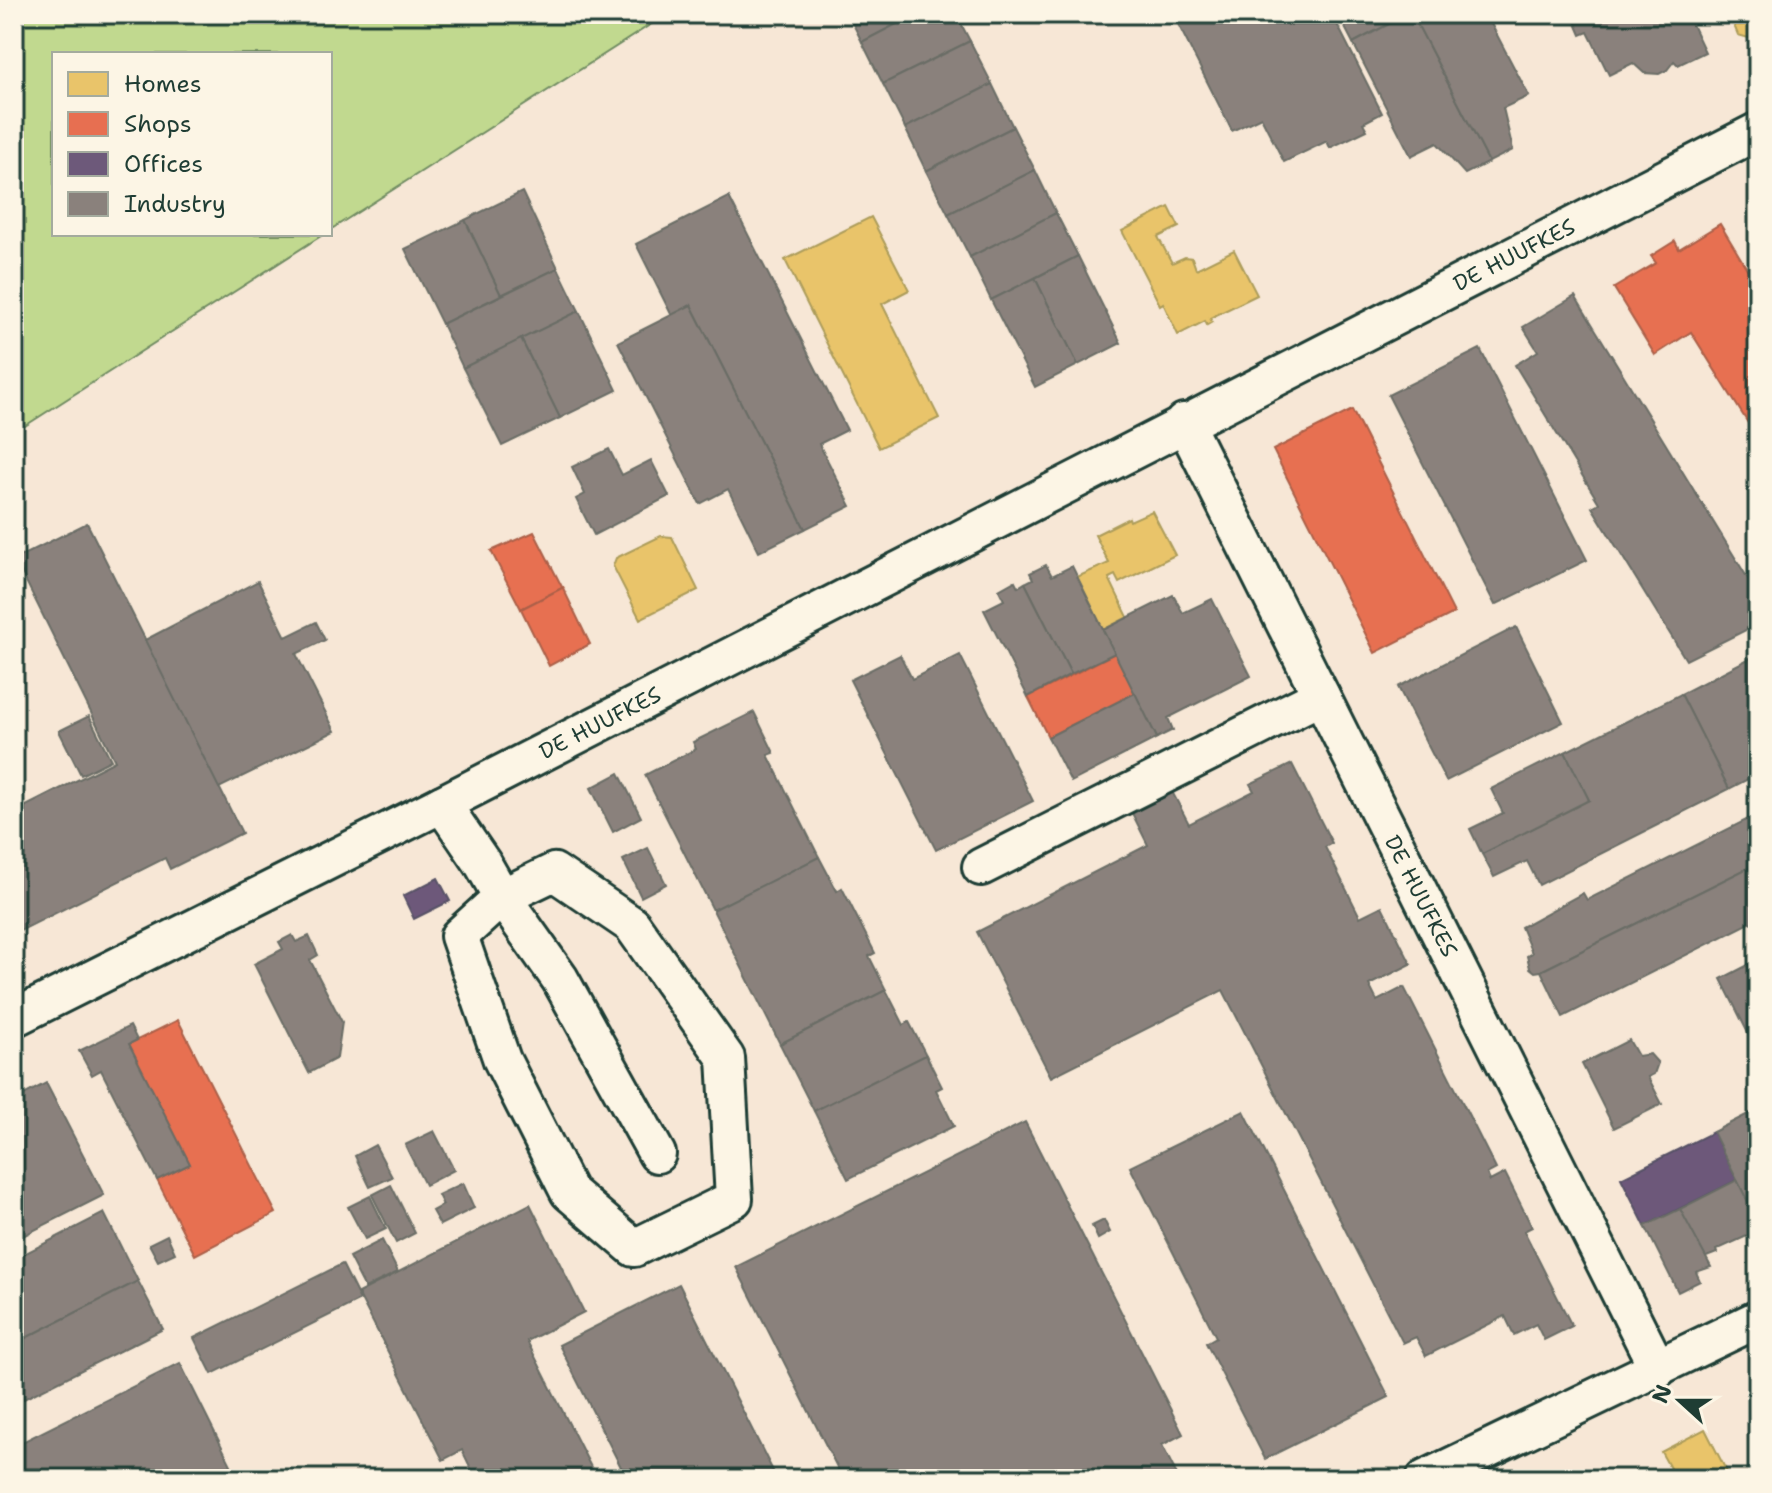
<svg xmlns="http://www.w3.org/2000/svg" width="1772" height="1493" font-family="'Shantell Sans',sans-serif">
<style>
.green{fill:#c1d98f;stroke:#708b62;stroke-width:2}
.homes{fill:#e9c46a;stroke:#ac9c5a;stroke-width:2}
.shops{fill:#e76f51;stroke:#ab6048;stroke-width:2}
.offices{fill:#6d597a;stroke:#565165;stroke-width:2}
.industry{fill:#8a817c;stroke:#6a6d66;stroke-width:2}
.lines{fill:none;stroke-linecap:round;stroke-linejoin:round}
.minor-casing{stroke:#1f3d34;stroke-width:42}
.minor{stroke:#fcf5e5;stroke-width:36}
.labels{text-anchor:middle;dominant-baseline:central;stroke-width:8;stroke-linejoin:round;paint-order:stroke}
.street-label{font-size:22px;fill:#1f3d34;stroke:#fcf5e5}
</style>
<rect width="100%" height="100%" fill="#f7e7d6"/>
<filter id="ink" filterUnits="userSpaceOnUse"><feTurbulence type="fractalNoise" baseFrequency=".0125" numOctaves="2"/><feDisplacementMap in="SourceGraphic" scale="16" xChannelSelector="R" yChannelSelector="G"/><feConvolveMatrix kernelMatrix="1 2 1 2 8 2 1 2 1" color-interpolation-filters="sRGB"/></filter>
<g filter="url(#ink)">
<polygon class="green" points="14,14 667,14 330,230 330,54 54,54 54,234 324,234 14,433"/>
<g class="homes">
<polygon points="1736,14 1758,14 1758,36 1752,39 1738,35 1733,23"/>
<polygon points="1169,207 1179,227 1158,237 1172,263 1185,257 1192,258 1196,269 1234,250 1257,295 1210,318 1212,322 1207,325 1205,321 1178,335 1163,303 1160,305 1122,231"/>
<polygon points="871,217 909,290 882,304 939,418 879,448 785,260"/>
<polygon points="1152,511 1175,555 1119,583 1115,575 1109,578 1128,617 1103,630 1077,577 1109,563 1095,535 1129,518 1130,521"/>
<polygon points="661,536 672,537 698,590 640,619 613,566 616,558"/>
<polygon points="1705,1429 1727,1472 1714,1479 1676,1479 1661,1452"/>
</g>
<g class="shops">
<polygon points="1720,224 1758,287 1758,439 1691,332 1655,355 1614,288 1656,263 1651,256 1675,241 1679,249"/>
<polygon points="1352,410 1454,613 1375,653 1273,450"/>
<polygon points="534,532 562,587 564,587 521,609 491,551"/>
<polygon points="564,587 563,588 590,644 549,666 521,609"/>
<polygon points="1115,653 1135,693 1048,737 1028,697"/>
<polygon points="178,1020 276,1213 195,1255 157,1180 190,1164 129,1044"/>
</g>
<g class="offices">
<polygon points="438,878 450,901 414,919 403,896"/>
<polygon points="1713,1132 1737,1180 1645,1226 1621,1178"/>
</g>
<g class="industry">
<polygon points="848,14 916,14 862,42"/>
<polygon points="916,14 956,14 970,41 883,84 862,42"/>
<polygon points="1173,14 1332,14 1382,113 1363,123 1367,130 1330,148 1327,141 1284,162 1261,117 1232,131"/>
<polygon points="1338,14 1408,14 1353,43"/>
<polygon points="1408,14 1412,14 1489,162 1465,174 1437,143 1411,156 1353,43"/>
<polygon points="1412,14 1486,14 1529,96 1503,108 1513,150 1489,162"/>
<polygon points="1572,14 1687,14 1705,52 1678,65 1674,61 1667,70 1659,74 1644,73 1633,63 1609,75 1588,32 1581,35"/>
<polygon points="970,41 992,84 905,128 883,84"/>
<polygon points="992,84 1013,127 926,171 905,128"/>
<polygon points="1013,127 1035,170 948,214 926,171"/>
<polygon points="1035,170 1056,213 970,257 948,214"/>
<polygon points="522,192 558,268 501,295 465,220"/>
<polygon points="729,197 847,430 819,444 851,506 805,529 691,305 672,316 636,244"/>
<polygon points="1056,213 1078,256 991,300 970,257"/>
<polygon points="465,220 501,295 442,324 405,249"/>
<polygon points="1078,256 1121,343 1078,365 1035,278"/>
<polygon points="558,268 579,311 463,368 442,324"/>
<polygon points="1035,278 1078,365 1035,387 991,300"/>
<polygon points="1575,296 1758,595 1758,624 1686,660 1592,507 1599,503 1515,365 1538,351 1523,327"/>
<polygon points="691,305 805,529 759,552 728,489 700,504 618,342"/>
<polygon points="579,311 617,390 560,418 521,339"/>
<polygon points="521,339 560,418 502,446 463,368"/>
<polygon points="1480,349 1587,560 1495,605 1388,395"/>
<polygon points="609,449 622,475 651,460 669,496 594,535 576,499 585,494 572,467"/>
<polygon points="87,523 242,833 170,869 165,858 14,934 14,812 115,761 15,559"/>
<polygon points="1046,565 1052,576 1072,566 1115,653 1071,674 1025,583 1033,579 1030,573"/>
<polygon points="258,581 286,637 316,622 325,640 296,654 335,731 219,788 145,640"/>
<polygon points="1015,581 1018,587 1025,583 1071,674 1028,697 984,610 1004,600 999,590"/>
<polygon points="1173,595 1183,613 1212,599 1251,676 1168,718 1173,730 1157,738 1103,630"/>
<polygon points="1516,627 1563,722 1446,781 1398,687"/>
<polygon points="1758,654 1758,774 1729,789 1681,694"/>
<polygon points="900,655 912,679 960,655 1033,801 936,850 850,680"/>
<polygon points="1135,693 1157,738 1071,782 1048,737"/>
<polygon points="1681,694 1729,789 1539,885 1527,861 1494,877 1482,854 1589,800 1565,752"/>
<polygon points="754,712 774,753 768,755 819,857 713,910 645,775 696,749 693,742"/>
<polygon points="89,716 111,760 81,775 59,731"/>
<polygon points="1565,752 1589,800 1482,854 1470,829 1503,813 1491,789"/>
<polygon points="1292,764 1332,843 1325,847 1360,917 1382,906 1411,964 1369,985 1377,1001 1404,987 1496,1169 1487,1174 1490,1181 1505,1173 1532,1227 1524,1231 1572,1326 1544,1340 1536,1324 1514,1335 1505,1316 1426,1356 1416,1337 1403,1343 1223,990 1051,1077 977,932 1148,845 1127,803 1167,782 1189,824 1254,791 1250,784"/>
<polygon points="619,773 641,817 613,832 591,788"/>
<polygon points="1758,814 1758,863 1541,971 1535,972 1530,968 1527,956 1532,953 1521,927 1583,893 1587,900"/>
<polygon points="648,848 666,884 641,897 623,860"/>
<polygon points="819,857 837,891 842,888 875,953 869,956 886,990 780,1044 713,910"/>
<polygon points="1758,863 1758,919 1563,1017 1541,971"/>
<polygon points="292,935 296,942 309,936 318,955 310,960 342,1022 337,1058 309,1073 254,964 283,949 279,942"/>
<polygon points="1758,960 1758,1053 1721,979"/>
<polygon points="886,990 904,1025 909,1022 926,1055 814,1111 780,1044"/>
<polygon points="130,1026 137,1040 129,1044 190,1164 157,1180 101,1070 92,1075 79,1051"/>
<polygon points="1629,1040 1638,1056 1650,1054 1658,1063 1654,1074 1648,1077 1662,1104 1614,1128 1582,1064"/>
<polygon points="926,1055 942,1087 936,1090 954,1126 848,1179 814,1111"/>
<polygon points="46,1083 104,1195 17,1239 14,1232 14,1139 18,1136 14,1128 14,1100"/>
<polygon points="1758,1109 1758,1222 1713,1132"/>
<polygon points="1244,1111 1389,1397 1265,1459 1206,1343 1216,1337 1130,1167"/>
<polygon points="1025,1122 1183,1434 1162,1445 1179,1479 873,1479 869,1472 856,1479 843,1479 736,1267"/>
<polygon points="434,1131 454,1170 425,1185 405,1145"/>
<polygon points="375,1145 392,1177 370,1187 355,1156"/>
<polygon points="1737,1180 1758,1222 1758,1231 1716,1250 1717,1253 1704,1258 1680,1209"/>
<polygon points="463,1183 474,1208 440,1225 432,1211 443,1205 438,1195"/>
<polygon points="391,1185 415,1233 396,1243 372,1195"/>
<polygon points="370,1196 386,1229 365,1239 348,1207"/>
<polygon points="530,1204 584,1312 527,1341 597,1479 476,1479 462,1450 443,1460 358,1293"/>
<polygon points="1680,1209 1711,1267 1696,1272 1700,1281 1678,1292 1645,1226"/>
<polygon points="104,1213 138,1281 14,1344 14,1259"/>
<polygon points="1104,1220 1110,1232 1098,1239 1092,1226"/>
<polygon points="167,1235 175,1253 158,1261 149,1244"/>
<polygon points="382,1240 398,1272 365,1288 349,1257"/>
<polygon points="342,1264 360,1300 212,1374 194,1338"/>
<polygon points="138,1281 163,1329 14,1404 14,1344"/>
<polygon points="679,1284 777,1479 627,1479 559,1345"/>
<polygon points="180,1363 238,1479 14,1479 14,1446"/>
</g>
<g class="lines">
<defs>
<g id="minor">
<polyline points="1184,422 1658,1369"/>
<polyline points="442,804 483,864 502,897 560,979 657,1154"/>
<polyline points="981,867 1321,696"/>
<polygon points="554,872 632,925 726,1058 734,1199 634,1248 569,1192 502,1060 459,936 502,897"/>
<polyline points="14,1018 442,804 1758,131"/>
<polyline points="1425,1479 1758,1319"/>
</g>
</defs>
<use href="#minor" class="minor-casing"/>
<use href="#minor" class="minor"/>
</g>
</g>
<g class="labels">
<g class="street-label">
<text transform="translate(1514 255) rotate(-27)">DE HUUFKES</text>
<text transform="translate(600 723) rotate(-27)">DE HUUFKES</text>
<text transform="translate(1421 896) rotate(63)">DE HUUFKES</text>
</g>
</g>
<rect width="1772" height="1493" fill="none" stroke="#fcf5e5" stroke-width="48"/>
<rect x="24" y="24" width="1724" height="1445" fill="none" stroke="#1f3d34" stroke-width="3" filter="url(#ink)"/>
<rect x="52" y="52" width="280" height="184" fill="#fcf5e5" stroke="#a4ab9e" stroke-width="2"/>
<rect x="68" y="72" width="40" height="24" fill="#e9c46a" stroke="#a4ab9e" stroke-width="2"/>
<text x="124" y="92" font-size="24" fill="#1f3d34">Homes</text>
<rect x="68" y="112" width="40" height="24" fill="#e76f51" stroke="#a4ab9e" stroke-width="2"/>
<text x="124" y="132" font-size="24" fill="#1f3d34">Shops</text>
<rect x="68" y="152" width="40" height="24" fill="#6d597a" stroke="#a4ab9e" stroke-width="2"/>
<text x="124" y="172" font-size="24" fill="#1f3d34">Offices</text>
<rect x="68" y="192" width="40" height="24" fill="#8a817c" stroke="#a4ab9e" stroke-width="2"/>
<text x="124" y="212" font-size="24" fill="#1f3d34">Industry</text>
<g transform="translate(1680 1401) rotate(291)" stroke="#fcf5e5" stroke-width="6" paint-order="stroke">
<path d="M0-6L14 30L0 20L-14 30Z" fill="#1f3d34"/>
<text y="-12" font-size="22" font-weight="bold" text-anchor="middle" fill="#1f3d34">N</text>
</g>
</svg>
